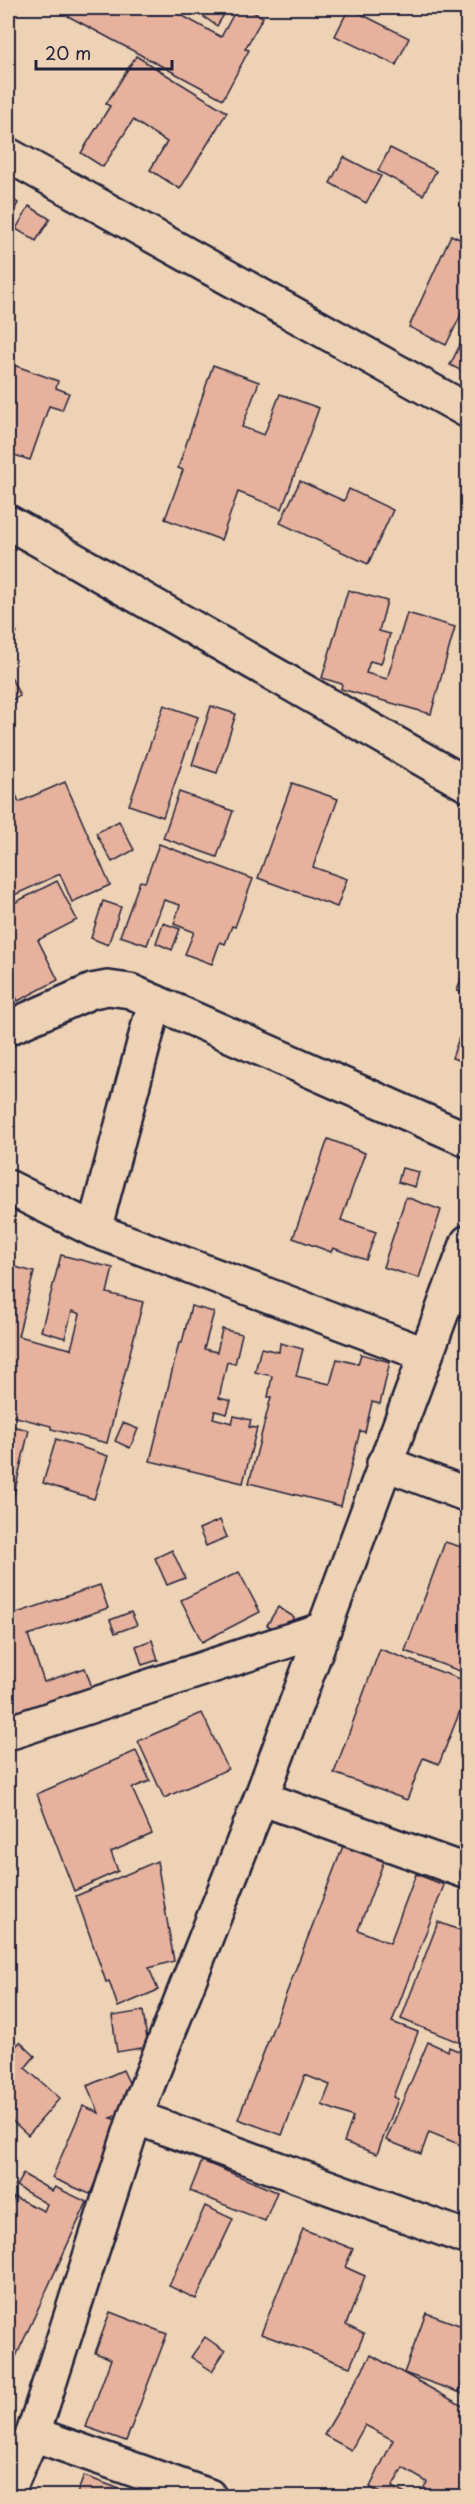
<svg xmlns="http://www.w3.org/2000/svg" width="475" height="2504" font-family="'Playpen Sans',sans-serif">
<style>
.building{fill:#e6b19d;stroke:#22223b;stroke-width:1.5}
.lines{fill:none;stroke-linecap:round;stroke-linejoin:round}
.street-casing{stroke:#22223b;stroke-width:38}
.street{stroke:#eed2b5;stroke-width:33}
</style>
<rect width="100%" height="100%" fill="#eed2b5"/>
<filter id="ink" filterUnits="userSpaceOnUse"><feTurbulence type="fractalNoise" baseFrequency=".0167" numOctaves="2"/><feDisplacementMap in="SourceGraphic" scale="12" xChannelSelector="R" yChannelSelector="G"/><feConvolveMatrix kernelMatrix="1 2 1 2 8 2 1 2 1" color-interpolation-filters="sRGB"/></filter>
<g filter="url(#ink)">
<g class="building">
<polygon points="53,8 185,8 181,15 221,37 237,8 245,8 263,17 245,49 249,50 223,99"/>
<polygon points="210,8 228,8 217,26 204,17"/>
<polygon points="349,8 409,38 396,65 335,36"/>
<polygon points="136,56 227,112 180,189 150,170 167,142 133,120 103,167 81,153 110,106 106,104"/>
<polygon points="390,148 436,171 423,195 378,171"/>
<polygon points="344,157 381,176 366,203 330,183"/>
<polygon points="8,196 18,203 8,221"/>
<polygon points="29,206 50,219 36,241 16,229"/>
<polygon points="451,235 468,243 468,308 465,307 446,345 409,327"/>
<polygon points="468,329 468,374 450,365"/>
<polygon points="8,363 58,381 56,388 69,393 62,410 49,406 30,460 8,453"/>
<polygon points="213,365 259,382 242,427 264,435 280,394 319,408 282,509 238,492 221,540 165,519 183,470 178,468"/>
<polygon points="300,481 344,501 349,489 393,510 368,564 280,523"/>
<polygon points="348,590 387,601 379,631 390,634 381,664 370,661 366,673 387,679 407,613 455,627 431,714 341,689 342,684 322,678"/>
<polygon points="8,614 17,633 8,638"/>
<polygon points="8,671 20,696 8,702"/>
<polygon points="164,705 198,717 163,817 129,805"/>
<polygon points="211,706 236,714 217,773 192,765"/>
<polygon points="8,776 19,802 65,782 110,885 72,902 60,874 10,897 8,891"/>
<polygon points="292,783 338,799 313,867 347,879 337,907 258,878"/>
<polygon points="179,792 233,811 217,857 163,838"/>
<polygon points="119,821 134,850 112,862 96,833"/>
<polygon points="159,844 253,879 235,927 232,926 225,944 220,942 212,964 185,954 194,932 174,924 180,905 164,900 147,945 120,936 140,881 145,882"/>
<polygon points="57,881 77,920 38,940 58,980 18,1001 8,980 8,906"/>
<polygon points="103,901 121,907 108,945 91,938"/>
<polygon points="163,923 180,929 172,950 156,943"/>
<polygon points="468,959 468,994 457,991"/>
<polygon points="468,1012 468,1063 452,1058"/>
<polygon points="328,1139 365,1153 341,1220 376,1232 366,1260 333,1248 331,1252 293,1238"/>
<polygon points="402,1168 419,1172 415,1187 398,1182"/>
<polygon points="406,1197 441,1210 419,1278 383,1267"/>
<polygon points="61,1255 113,1268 107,1293 143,1302 107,1443 51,1429 51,1426 8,1415 8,1265 34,1272 18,1336 71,1349 80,1314 72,1311 65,1338 41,1331"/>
<polygon points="191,1306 214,1312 204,1349 217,1352 222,1329 242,1334 235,1364 227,1362 219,1398 231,1401 227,1414 215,1411 213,1418 232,1423 234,1416 251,1420 249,1427 257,1428 243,1483 150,1461 179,1343 182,1343"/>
<polygon points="280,1343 303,1349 296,1376 330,1384 337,1359 358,1364 361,1354 390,1362 380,1404 372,1402 365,1432 360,1431 341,1506 249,1483 271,1397 268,1397 272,1376 255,1372 261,1348 279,1352"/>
<polygon points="123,1423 138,1429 130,1448 115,1441"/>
<polygon points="8,1425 29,1430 8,1520"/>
<polygon points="56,1439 108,1456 94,1499 43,1483"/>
<polygon points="220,1520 227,1537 206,1546 199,1529"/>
<polygon points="445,1542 468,1549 468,1674 405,1651"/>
<polygon points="172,1550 185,1578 167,1585 155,1558"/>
<polygon points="239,1572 260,1612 202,1642 181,1600"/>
<polygon points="100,1585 108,1608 28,1635 44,1682 85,1668 93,1690 8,1718 8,1616"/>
<polygon points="278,1607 294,1617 283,1635 267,1625"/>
<polygon points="131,1612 137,1625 115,1633 110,1620"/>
<polygon points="152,1640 158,1660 142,1665 136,1646"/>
<polygon points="380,1649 468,1682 468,1691 439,1764 423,1758 407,1800 334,1773"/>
<polygon points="202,1713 228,1769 164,1798 138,1741"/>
<polygon points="136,1751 150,1781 132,1788 152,1834 111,1852 118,1871 74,1891 37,1794"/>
<polygon points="343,1846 384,1861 358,1930 390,1943 416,1874 444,1885 392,2022 418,2032 393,2097 398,2099 377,2154 344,2142 353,2117 322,2105 330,2085 305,2075 282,2135 238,2119"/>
<polygon points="157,1861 174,1961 149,1968 158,1990 118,2007 109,1981 106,1982 76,1896"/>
<polygon points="438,1922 465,1932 459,1951 468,1954 468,2046 401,2019"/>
<polygon points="143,2011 148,2047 117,2052 112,2016"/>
<polygon points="20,2042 35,2056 25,2068 60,2098 28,2135 8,2117 8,2054"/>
<polygon points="428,2042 448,2051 449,2047 468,2055 468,2148 429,2132 421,2154 386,2140"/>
<polygon points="123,2070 139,2104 111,2118 121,2122 90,2194 52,2178 83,2106 99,2113 87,2086"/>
<polygon points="202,2161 277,2192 265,2221 190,2191"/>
<polygon points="23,2174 52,2191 55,2187 87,2202 8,2374 8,2211 14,2197 44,2211 47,2204 16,2186"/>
<polygon points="205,2206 233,2219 196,2299 169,2286"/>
<polygon points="303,2229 353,2249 345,2267 365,2276 346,2325 364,2334 350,2367 261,2334"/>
<polygon points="110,2312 167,2334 126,2441 86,2427 111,2359 95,2353"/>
<polygon points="468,2312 468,2367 458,2392 404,2373 426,2313 462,2326"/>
<polygon points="205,2337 225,2351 212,2371 191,2357"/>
<polygon points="371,2355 468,2409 468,2496 419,2496 427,2482 403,2468 392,2487 409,2496 384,2496 370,2487 393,2440 365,2425 351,2450 324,2435"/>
<polygon points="468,2377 468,2397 459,2392"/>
<polygon points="84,2476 101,2482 139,2496 76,2496"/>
</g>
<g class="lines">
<defs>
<g id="street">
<polyline points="8,155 468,411"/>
<polyline points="8,522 468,785"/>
<polyline points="8,1028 92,991 108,988 130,991 468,1140"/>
<polyline points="8,1187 94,1230 424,1354"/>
<polyline points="94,1230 155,1002"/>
<polyline points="384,1463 468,1495"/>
<polyline points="8,1733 324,1629"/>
<polyline points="261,1798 468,1872"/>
<polyline points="135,2117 468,2238"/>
<polyline points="33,2434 209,2496"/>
<polyline points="8,2490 33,2434 135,2117 261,1798 468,1242"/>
</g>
</defs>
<use href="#street" class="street-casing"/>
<use href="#street" class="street"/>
</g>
</g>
<rect width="475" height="2504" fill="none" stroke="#eed2b5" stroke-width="30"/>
<rect x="15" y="15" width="445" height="2474" fill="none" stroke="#22223b" stroke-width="2" filter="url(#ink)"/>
<path d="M36 60v9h136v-9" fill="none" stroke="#22223b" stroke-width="3"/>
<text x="45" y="60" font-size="18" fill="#22223b" stroke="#eed2b5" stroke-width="4.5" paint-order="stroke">20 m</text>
</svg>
